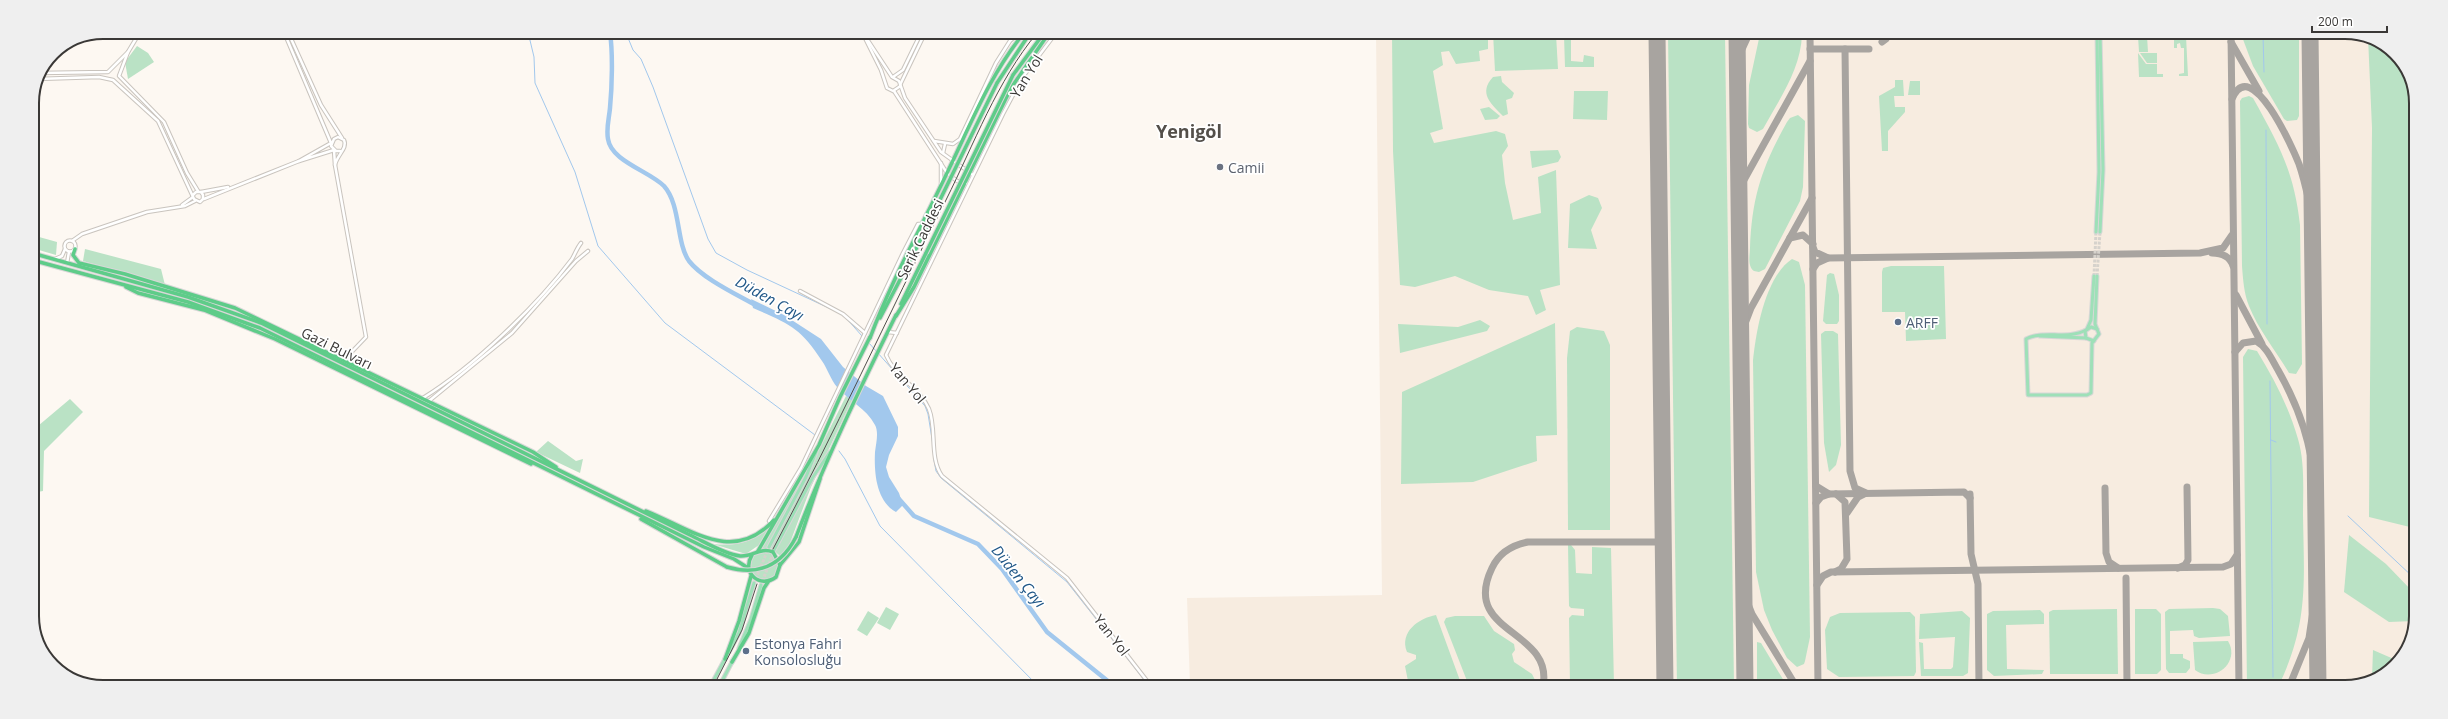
<svg xmlns="http://www.w3.org/2000/svg" width="2448" height="719" font-family="'Open Sans',sans-serif">
<style>
.built{fill:#f7ece0}
.green{fill:#bae2c5}
.water{fill:#a2c8ed}
.lines{fill:none;stroke-linecap:round;stroke-linejoin:round}
.stream{stroke:#a2c8ed;stroke-width:1}
.river{stroke:#a2c8ed;stroke-width:4.5}
.taxiway{stroke:#a8a4a0;stroke-width:7}
.runway{stroke:#a8a4a0;stroke-width:17}
.primary-tunnel{stroke:#d6d2cc;stroke-width:3;stroke-dasharray:3 1.5;stroke-linecap:butt}
.secondary-casing{stroke:#c9c4be;stroke-width:4.5}
.primary-casing{stroke:#d8d7d7;stroke-width:5}
.highway-casing{stroke:#d8d7d7;stroke-width:5.5}
.secondary{stroke:#fff;stroke-width:2.5}
.primary{stroke:#9ee0b8;stroke-width:3}
.highway{stroke:#5ecc89;stroke-width:3.5}
.tram{stroke:#524f4d;stroke-width:1}
.highway-bridge-casing{stroke:#d8d7d7;stroke-width:5.5;stroke-linecap:butt}
.highway-bridge{stroke:#5ecc89;stroke-width:3.5}
.worship-dot{fill:#6b7280;stroke:#fff;stroke-width:1.5}
.service-dot{fill:#5c6f8a;stroke:#fff;stroke-width:1.5}
.labels{text-anchor:middle;dominant-baseline:central;stroke-width:3.5;stroke-linejoin:round;paint-order:stroke}
.street-label{font-size:14px;fill:#3a3836;stroke:#fff}
.worship-label{font-size:14px;fill:#5b616d;stroke:#fff;text-anchor:start}
.service-label{font-size:14px;fill:#4e5e75;stroke:#fff;text-anchor:start}
.water-label{font-size:15px;font-style:italic;fill:#1f5686;stroke:#fff}
.district-label{font-size:18px;font-weight:bold;fill:#534f4a;stroke:#fff}
.rim{fill:none;stroke:#3a3836;stroke-width:2}
</style>
<rect width="100%" height="100%" fill="#fdf8f2"/>
<polygon class="built" points="1376,33 2363,34 2399,56 2416,98 2414,634 2388,672 2345,687 1190,686 1187,598 1382,595"/>
<g class="green">
<polygon points="1392,33 1488,33 1488,49 1479,51 1480,61 1456,64 1449,51 1441,52 1443,65 1433,71 1443,129 1430,133 1434,143 1496,131 1505,134 1508,146 1502,155 1505,183 1513,220 1541,213 1538,177 1556,170 1560,285 1540,290 1546,310 1536,315 1528,296 1489,290 1455,276 1415,287 1400,285 1393,151"/>
<polygon points="1493,33 1556,34 1558,69 1495,71"/>
<polygon points="1668,34 1725,34 1734,686 1677,686"/>
<path d="M1760 34H1802C1801 69 1780 98 1763 129L1757 132 1749 128 1748 124 1749 85Z"/>
<polygon points="2241,34 2299,34 2299,116 2297,120 2287,121 2284,119 2253,66"/>
<polygon points="1567,35 1571,37 1571,61 1583,62 1584,55 1594,57 1594,67 1565,67 1564,36"/>
<polygon points="2138,36 2147,36 2148,52 2139,52"/>
<polygon points="2174,36 2186,36 2188,76 2179,76 2179,74 2184,73 2184,48 2181,48 2180,43 2177,44 2177,48 2174,48"/>
<polygon points="2368,37 2399,56 2416,98 2414,528 2369,517 2372,128"/>
<polygon points="137,46 148,53 154,62 128,79 125,62"/>
<polygon points="2138,53 2146,64 2157,64 2157,74 2163,74 2163,77 2139,77"/>
<polygon points="2140,53 2157,53 2157,63 2147,63"/>
<path d="M1501 76 1502 82 1514 93 1512 98 1506 100 1508 114 1503 116C1491 104 1478 93 1493 77Z"/>
<polygon points="1895,80 1903,80 1904,96 1894,96 1895,107 1905,107 1905,112 1888,131 1888,151 1882,151 1879,96 1895,87"/>
<polygon points="1910,81 1920,81 1920,95 1908,95"/>
<polygon points="1574,91 1608,91 1607,120 1573,119"/>
<path d="M2249 96 2253 98C2279 145 2294 171 2300 225L2302 364 2296 374 2289 373C2276 351 2258 329 2249 306 2244 294 2243 279 2242 266L2240 101 2242 98Z"/>
<polygon points="1489,107 1500,116 1497,119 1485,120 1480,109"/>
<path d="M1798 115 1805 121 1803 187 1800 201 1765 269 1759 272 1754 271C1747 266 1750 255 1750 248 1752 196 1762 167 1787 122L1790 118Z"/>
<polygon points="1558,150 1561,157 1558,162 1532,168 1530,151"/>
<polygon points="1589,195 1598,198 1602,208 1591,230 1597,249 1568,248 1570,204"/>
<polygon points="32,235 57,242 56,255 32,248"/>
<polygon points="85,249 161,269 165,285 83,261"/>
<path d="M1792 259 1799 262 1805 285 1810 637 1805 661 1804 664 1797 667 1787 658 1772 630 1764 610 1756 572 1753 360C1756 331 1765 277 1792 259Z"/>
<polygon points="1891,266 1944,266 1946,339 1906,341 1905,312 1882,312 1882,272 1883,268"/>
<polygon points="1830,273 1834,274 1839,295 1839,321 1837,324 1826,324 1823,321 1827,275"/>
<polygon points="1480,320 1490,326 1487,331 1400,353 1398,324 1458,327"/>
<polygon points="1555,323 1557,435 1536,436 1537,461 1473,482 1401,484 1402,392"/>
<polygon points="1577,327 1604,331 1610,345 1610,530 1568,530 1567,358 1570,331"/>
<polygon points="1825,331 1833,331 1838,334 1841,445 1836,465 1829,472 1824,443 1821,334"/>
<path d="M2248 349 2257 351C2274 379 2289 407 2298 439 2305 463 2303 490 2303 515 2304 582 2309 624 2278 687H2247L2243 357Z"/>
<polygon points="846,396 852,400 811,487 788,548 780,556 771,548 762,548 822,444"/>
<polygon points="70,399 83,412 44,451 43,491 32,493 32,431"/>
<polygon points="548,441 576,461 583,459 580,473 536,452"/>
<path d="M768 529 759 545 746 554 713 544C736 546 750 543 768 529Z"/>
<polygon points="2349,535 2386,564 2414,593 2414,621 2389,622 2344,592"/>
<polygon points="1568,545 1571,545 1575,550 1576,573 1592,574 1592,547 1611,548 1614,686 1570,686 1569,618 1572,615 1584,616 1584,609 1571,608 1569,606"/>
<circle cx="764" cy="566" r="14"/>
<polygon points="886,607 899,614 890,630 877,623"/>
<polygon points="2213,608 2220,609 2228,616 2230,636 2199,638 2194,636 2193,630 2170,631 2170,654 2183,654 2183,658 2190,661 2190,668 2186,673 2169,673 2166,669 2165,612 2169,609"/>
<polygon points="2117,609 2118,674 2050,674 2049,612 2053,610"/>
<polygon points="2135,609 2156,609 2161,614 2161,670 2157,674 2135,674"/>
<polygon points="2040,610 2044,614 2044,624 2006,625 2007,669 2044,670 2042,674 1994,676 1987,670 1987,614 1993,611"/>
<polygon points="868,611 879,618 867,636 857,630"/>
<polygon points="1962,611 1970,618 1968,673 1963,676 1921,676 1919,642 1923,643 1924,669 1951,669 1953,667 1955,637 1919,639 1920,614"/>
<polygon points="1910,612 1915,617 1916,672 1914,676 1839,677 1827,669 1825,630 1830,617 1840,613"/>
<path d="M1436 615 1462 686H1409L1405 666 1416 659V655L1407 652C1399 632 1419 618 1436 615Z"/>
<polygon points="1455,616 1484,616 1494,631 1514,644 1515,650 1512,654 1514,662 1532,674 1536,682 1533,686 1469,686 1444,622 1446,618"/>
<path d="M2228 641C2241 663 2213 684 2195 670L2193 642Z"/>
<polygon points="1757,642 1761,643 1787,686 1757,686"/>
<polygon points="2373,650 2396,660 2388,672 2372,678"/>
</g>
<path class="water" d="M751 299 784 315 821 339 843 367 866 386 883 396 898 427V436L889 455 886 467 889 477 899 493 903 505 896 512C876 501 874 472 875 452 876 444 879 432 875 425 866 408 849 401 837 387 831 380 827 368 822 361 800 327 789 324 753 308Z"/>
<g class="lines">
<g class="stream">
<polyline points="528,32 534,57 535,83 575,172 598,246 665,323 815,435"/>
<polyline points="626,33 633,50 641,59 653,87 708,239 716,253 747,270 831,309"/>
<polyline points="2263,34 2264,72"/>
<polyline points="2266,130 2267,324"/>
<polyline points="847,319 862,336"/>
<polyline points="869,343 925,406 928,414 933,445"/>
<polyline points="2270,381 2273,677"/>
<polyline points="2271,440 2276,442"/>
<polyline points="839,451 845,459 880,526 1038,686"/>
<polyline points="934,460 936,471 941,478 1067,582 1149,686"/>
<polyline points="2348,516 2414,578"/>
</g>
<g class="river">
<path d="M610 33C613 53 612 87 610 108 609 119 606 128 608 139 611 161 649 171 664 186 681 205 676 243 689 261 703 279 738 295 757 306"/>
<polyline points="899,499 914,516 978,544 1002,569 1047,632 1114,686"/>
</g>
<g class="taxiway">
<polyline points="1810,34 1818,686"/>
<polyline points="2231,34 2239,687"/>
<polyline points="1882,42 1886,39 1887,34"/>
<polyline points="2231,42 2259,91"/>
<polyline points="1810,49 1869,49"/>
<polyline points="1845,49 1850,471 1855,488 1866,493"/>
<polyline points="1737,60 1749,34"/>
<path d="M2232 99C2251 53 2293 149 2299 164 2305 181 2308 198 2312 215"/>
<polyline points="1739,189 1810,61"/>
<polyline points="1790,238 1803,235 1813,244"/>
<polyline points="1813,247 1815,252 1828,258 1817,263 1813,269"/>
<path d="M2212 253C2222 253 2230 256 2233 266"/>
<polyline points="1828,258 2200,253 2223,248 2232,235"/>
<polyline points="2236,295 2262,344"/>
<polyline points="1741,334 1751,308 1812,198"/>
<path d="M2235 352 2243 343 2256 341C2267 347 2272 360 2278 370 2300 409 2312 445 2315 489"/>
<polyline points="2105,488 2106,553 2109,562 2118,568"/>
<polyline points="1829,494 1964,492 1970,498"/>
<polyline points="1970,494 1971,554 1978,584 1979,687"/>
<polyline points="1816,503 1821,497 1829,494 1816,486"/>
<polyline points="1847,513 1858,497 1864,494"/>
<polyline points="2178,568 2185,565 2188,560 2187,487"/>
<polyline points="1835,572 1841,569 1847,559 1845,502 1836,494"/>
<polyline points="2126,578 2127,687"/>
<polyline points="1817,585 1823,576 1831,572 2223,567 2231,564 2237,555"/>
<polyline points="1744,594 1752,614 1796,686"/>
<path d="M1543 686C1554 629 1460 634 1492 568 1499 553 1513 545 1528 542H1664"/>
<polyline points="2289,687 2309,638 2316,591"/>
</g>
<g class="runway">
<polyline points="1657,34 1665,686"/>
<polyline points="1737,34 1745,686"/>
<polyline points="2310,34 2318,687"/>
</g>
<g class="primary-tunnel">
<polyline points="2094,276 2096,232"/>
<polyline points="2097,276 2100,232"/>
<polyline points="754,583 769,547"/>
<polyline points="761,585 774,551"/>
</g>
<defs>
<g id="secondary">
<polyline points="140,32 128,52 119,76 164,122 187,173 198,191"/>
<path d="M284 32 331 143 299 161 334 150 335 165C337 155 348 148 344 140L338 137 334 139 331 146 336 151H340"/>
<polyline points="288,32 321,105 342,138"/>
<polyline points="863,33 892,77 899,81 905,98 941,152 973,175"/>
<path d="M1056 33 1022 78 1003 114 886 355C895 377 920 388 929 409 937 429 929 458 942 476L1067 578 1151 686"/>
<polyline points="864,36 881,70 887,88 893,91 899,87"/>
<polyline points="1011,40 1019,33"/>
<polyline points="39,73 108,72 128,52"/>
<polyline points="893,77 903,70 921,33"/>
<polyline points="37,79 99,77 113,80 158,121 194,199 200,202 203,199 203,195 201,192 196,192 193,195"/>
<polyline points="900,85 925,33"/>
<polyline points="894,91 947,173 957,181 966,183"/>
<polyline points="934,141 953,144 960,139 996,63 1015,33"/>
<polyline points="943,153 945,144"/>
<polyline points="335,165 366,337 344,360"/>
<polyline points="941,184 941,163"/>
<polyline points="201,192 228,187"/>
<polyline points="204,199 299,161"/>
<polyline points="182,205 193,197"/>
<circle cx="70" cy="246" r="5.5"/>
<polyline points="72,241 82,234 147,212 185,206 195,201"/>
<polyline points="55,259 62,256 65,249"/>
<polyline points="67,263 69,252"/>
<polyline points="800,291 843,314 865,333"/>
<polyline points="888,332 897,333"/>
<path d="M423 398C473 367 536 307 572 259 575 254 577 248 581 243"/>
<polyline points="429,401 512,333 576,261 588,251"/>
<polyline points="769,521 801,468 903,253 918,224 922,224"/>
</g>
<g id="primary">
<polyline points="2096,232 2099,172 2097,34"/>
<polyline points="2100,232 2103,170 2100,34"/>
<polyline points="2087,329 2091,320 2094,276"/>
<path d="M2086 330C2068 340 2042 330 2026 339L2028 395H2087L2091 393 2092 343 2099 334 2095 324 2097 276"/>
<polyline points="2040,336 2086,338"/>
<polyline points="2094,341 2086,338 2085,331 2091,327 2097,329"/>
<polyline points="769,547 806,477 816,452"/>
<polyline points="774,550 813,477 830,452"/>
<polyline points="739,648 751,619 761,585"/>
<polyline points="729,652 739,633 754,583"/>
<polyline points="711,685 726,657"/>
<polyline points="720,685 733,660"/>
</g>
<g id="highway">
<polyline points="1013,75 1044,33"/>
<polyline points="997,83 1030,33"/>
<polyline points="75,249 73,255 79,263 125,274 235,308 533,452 556,467"/>
<path d="M32 253 188 297 261 323 690 535C705 542 724 554 740 556 753 557 760 547 773 552L780 565 776 577C760 589 741 573 752 555"/>
<polyline points="32,260 188,302 260,328 704,547 734,559 748,568"/>
<polyline points="126,287 138,293 204,310 275,339 531,464"/>
<polyline points="901,304 926,253"/>
<polyline points="896,316 914,287 1011,88 1049,33"/>
<polyline points="880,318 913,255"/>
<path d="M870 338C891 281 921 228 947 173 970 126 990 74 1024 33"/>
<path d="M646 511C691 529 733 565 774 520"/>
<polyline points="641,519 727,567"/>
<path d="M796 537C825 461 860 388 896 315"/>
<polyline points="758,551 819,445 840,397 870,337"/>
<polyline points="780,565 799,542 820,479"/>
<polyline points="725,659 739,621 751,576"/>
<polyline points="732,662 749,633 764,588 768,582"/>
</g>
</defs>
<use href="#secondary" class="secondary-casing"/>
<use href="#primary" class="primary-casing"/>
<use href="#highway" class="highway-casing"/>
<use href="#secondary" class="secondary"/>
<use href="#primary" class="primary"/>
<use href="#highway" class="highway"/>
<g class="tram">
<path d="M773 549C834 434 888 316 946 200 974 144 997 81 1037 33"/>
<polyline points="714,685 742,630 757,584"/>
</g>
<defs>
<g id="highway-bridge">
<polyline points="926,253 1013,75"/>
<polyline points="913,255 997,83"/>
<path d="M727 567C758 576 781 566 796 537"/>
</g>
</defs>
<use href="#highway-bridge" class="highway-bridge-casing"/>
<use href="#highway-bridge" class="highway-bridge"/>
</g>
<circle class="worship-dot" cx="1220" cy="167" r="4"/>
<g class="service-dot">
<circle cx="1898" cy="322" r="4"/>
<circle cx="746" cy="651" r="4"/>
</g>
<g class="labels">
<g class="street-label">
<text transform="translate(1026 76) rotate(-58)">Yan Yol</text>
<text transform="translate(920 239) rotate(-64)">Serik Caddesi</text>
<text transform="translate(337 348) rotate(26)">Gazi Bulvarı</text>
<text transform="translate(908 383) rotate(50)">Yan Yol</text>
<text transform="translate(1112 635) rotate(52)">Yan Yol</text>
</g>
<g class="worship-label">
<text x="1228" y="167">Camii</text>
</g>
<g class="service-label">
<text x="1906" y="322">ARFF</text>
<text x="754" y="643">Estonya Fahri<tspan x="754" dy="16">Konsolosluğu</tspan></text>
</g>
<g class="water-label">
<text transform="translate(770 298) rotate(29)">Düden Çayı</text>
<text transform="translate(1019 576) rotate(51)">Düden Çayı</text>
</g>
<g class="district-label">
<text x="1189" y="131">Yenigöl</text>
</g>
</g>
<path d="M0 0H2448V719H0ZM103 39H2345A64 64 0 0 1 2409 103V616A64 64 0 0 1 2345 680H103A64 64 0 0 1 39 616V103A64 64 0 0 1 103 39Z" fill="#efefef" fill-rule="evenodd"/>
<path class="rim" d="M103 39H2345A64 64 0 0 1 2409 103V616A64 64 0 0 1 2345 680H103A64 64 0 0 1 39 616V103A64 64 0 0 1 103 39Z"/>
<path d="M2312 26v6h75v-6" fill="none" stroke="#3a3836" stroke-width="2"/>
<text x="2318" y="26" font-size="12" fill="#3a3836" stroke="#ffffff" stroke-width="3" paint-order="stroke">200 m</text>
</svg>
